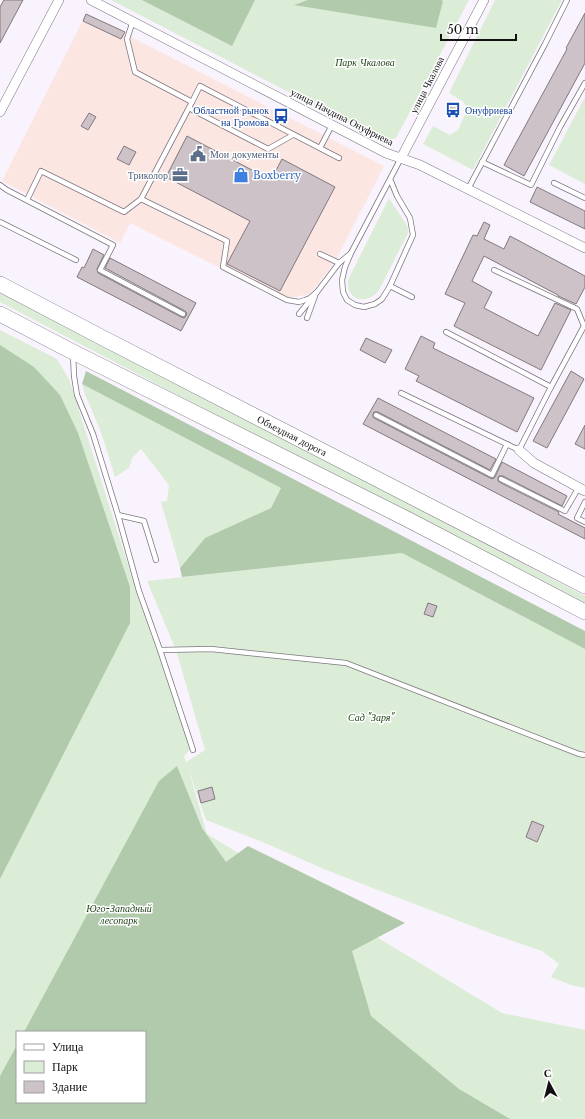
<svg xmlns="http://www.w3.org/2000/svg" width="585" height="1119" font-family="'Libre Baskerville',serif">
<style>
.commercial{fill:#fbe6e2}
.green{fill:#dcedd7;fill-rule:evenodd}
.forest{fill:#b1caab}
.building{fill:#ccc2c8;stroke:#82797f}
.lines{fill:none;stroke-linecap:round;stroke-linejoin:round}
.service-casing{stroke:#7d7780;stroke-width:6}
.minor-casing{stroke:#7d7780;stroke-width:10}
.primary-casing{stroke:#7d7780;stroke-width:16}
.service{stroke:#fff;stroke-width:4.5}
.minor{stroke:#fff;stroke-width:9}
.primary{stroke:#fff;stroke-width:15}
.labels{text-anchor:middle;dominant-baseline:central;stroke-width:3;stroke-linejoin:round;paint-order:stroke}
.park-label{font-size:10px;font-style:italic;fill:#193c10;stroke:#fff}
.street-label{font-size:10px;fill:#121013;stroke:#fff}
.transit-label{font-size:10px;fill:#164399;stroke:#fff;text-anchor:end}
.service-label{font-size:10px;fill:#4e5e75;stroke:#fff;text-anchor:start}
.shop-label{font-size:10px;fill:#366cbe;stroke:#fff;text-anchor:start}
</style>
<rect width="100%" height="100%" fill="#f9f3fd"/>
<polygon class="commercial" points="86,14 384,166 336,260 310,294 283,299 130,223 120,243 2,181"/>
<g class="green">
<polygon points="111,0 469,0 396,138 387,141 383,141"/>
<polygon points="495,0 562,0 473,170 423,144 433,126 450,135 458,130 467,110 464,102 449,93"/>
<polygon points="585,97 585,184 549,165"/>
<path d="M389 198 406 224 408 228V233L379 290C373 298 367 300 358 299 350 295 347 289 348 280Z"/>
<polygon points="0,290 585,596 585,608 0,302"/>
<path d="M0 330 57 359 69 379 143 612 149 608 194 746 184 756 186 762 205 750 176 650 147 581 402 553 585 649V988L571 985 551 977 559 964 542 951 498 936 326 870 265 843 206 820 188 768 207 834 502 1013 585 1030V1119H0ZM17 1032H145V1102H17Z"/>
<polygon points="82,384 281,488 271,508 205,538 180,568 161,502 167,501 169,485 141,449 132,458 129,468 115,477 101,432 84,392"/>
</g>
<g class="forest">
<polygon points="142,0 255,0 232,46"/>
<polygon points="308,0 441,0 443,1 436,28 294,5"/>
<polygon points="0,345 34,367 60,395 78,433 130,587 130,623 0,879"/>
<polygon points="86,371 585,631 585,649 402,553 182,577 180,568 205,538 271,508 281,488 82,384"/>
<polygon points="177,766 202,828 226,862 248,846 405,923 352,951 371,1016 459,1089 510,1119 0,1119 0,1076 17,1045 17,1102 145,1102 145,1032 24,1032 159,781"/>
</g>
<g class="building">
<polygon points="4,0 23,0 0,43 0,7"/>
<polygon points="585,13 585,63 524,176 504,165 567,49 566,48"/>
<polygon points="86,14 125,32 121,39 83,21"/>
<polygon points="453,103 460,107 455,117 448,113"/>
<polygon points="89,113 96,117 88,130 81,126"/>
<polygon points="187,136 271,180 282,159 335,187 280,291 227,264 250,221 166,177"/>
<polygon points="124,146 136,152 129,165 117,159"/>
<polygon points="537,187 585,211 585,229 530,202"/>
<polygon points="484,222 490,225 484,239 504,249 510,236 585,276 585,287 576,304 558,296 558,295 484,256 472,281 492,292 484,308 538,336 555,303 571,310 541,370 454,326 465,303 445,294 473,235 477,236"/>
<polygon points="93,249 104,255 97,269 98,273 181,317 184,318 186,316 187,313 185,311 105,268 110,258 196,303 181,331 77,277 82,267 84,268"/>
<polygon points="421,336 435,343 433,348 534,398 517,432 416,381 419,376 405,369"/>
<polygon points="366,338 392,350 385,363 360,350"/>
<polygon points="571,371 584,379 547,448 533,441"/>
<polygon points="378,398 496,459 490,470 378,412 374,412 373,414 373,417 374,418 490,478 493,479 495,477 502,462 567,496 562,506 503,476 499,476 498,478 498,481 499,482 559,512 558,514 585,528 585,539 363,424"/>
<polygon points="585,425 585,449 575,444"/>
<polygon points="428,603 437,606 433,617 424,614"/>
<polygon points="212,787 215,799 201,803 198,791"/>
<polygon points="532,821 544,826 537,842 526,837"/>
</g>
<g class="lines">
<defs>
<g id="service">
<polyline points="192,102 200,86 339,158"/>
<polyline points="189,108 268,149 293,135"/>
<polyline points="320,148 332,125"/>
<polyline points="482,162 531,185 560,127 585,83"/>
<polyline points="390,179 397,196 410,218 413,235 390,286 382,299 375,304 364,307 355,305 347,300 343,292 342,280 345,267 351,253 390,179 401,158"/>
<polyline points="554,183 585,198"/>
<polyline points="0,185 7,190 113,245 100,270 183,314"/>
<polyline points="468,189 545,44 567,0"/>
<polyline points="141,199 227,241 223,267 287,300 299,302 305,300 310,298 317,292"/>
<polyline points="27,200 41,171 124,212 141,199 192,102 135,72 127,39 133,21"/>
<polyline points="0,222 76,260"/>
<polyline points="320,254 339,263"/>
<polyline points="390,286 412,297"/>
<polyline points="299,314 317,292 339,263 350,254"/>
<polyline points="307,318 315,296"/>
<polyline points="446,332 551,387"/>
<polyline points="73,355 74,376 77,395 93,434 118,515 144,521 156,560"/>
<polyline points="401,393 519,450 551,387 584,326 577,309 494,270"/>
<polyline points="376,415 492,475 507,444"/>
<polyline points="501,479 565,511 579,487"/>
<polyline points="585,502 577,518 585,522"/>
<polyline points="118,515 139,591 160,650 193,750"/>
<polyline points="160,650 211,649 346,663 579,754 585,755"/>
</g>
<g id="minor">
<polyline points="91,0 386,153 420,165 585,248"/>
<polyline points="0,112 59,0"/>
<polyline points="401,158 484,0"/>
<polyline points="519,450 534,463 585,491"/>
</g>
<g id="primary">
<path id="s1" d="M0 284 103 338 585 586"/>
<polyline points="0,314 73,352 405,518 585,612"/>
</g>
</defs>
<use href="#service" class="service-casing"/>
<use href="#minor" class="minor-casing"/>
<use href="#primary" class="primary-casing"/>
<use href="#service" class="service"/>
<use href="#minor" class="minor"/>
<use href="#primary" class="primary"/>
</g>
<defs>
<symbol id="bus-bare" viewBox="-9 -9 18 18"><path d="M-5-6H5V4H4V6H2V4H-2V6H-4V4H-5ZM-3.5-4V0h7V-4ZM-3.5 1.2v1.5H-2V1.2ZM2 1.2v1.5H3.5V1.2Z" fill="#1a4fb4" stroke="#fff" stroke-width="2.5" paint-order="stroke"/></symbol>
<symbol id="civic-bare" viewBox="-9 -9 18 18"><path d="M-.6-6.5H3V-4.5H.6V-3L4-1V1h2V6H-6V1h2V-1L-.6-3ZM-1.2 2.5V6h2.4V2.5Z" fill="#5c6f8a" stroke="#fff" stroke-width="2.5" paint-order="stroke"/></symbol>
<symbol id="office-bare" viewBox="-9 -9 18 18"><path d="M-6-3h4V-5.5h4V-3h4V5H-6ZM-1-4.5V-3h2v-1.5ZM-6 0V1H6V0Z" fill="#5c6f8a" stroke="#fff" stroke-width="2.5" paint-order="stroke"/></symbol>
<symbol id="shop-bare" viewBox="-9 -9 18 18"><path d="M-5-2.5h2.3a2.7 3.5 0 0 1 5.4 0H5L5.5 6h-11ZM-1.5-2.5h3a1.5 2.3 0 0 0-3 0Z" fill="#3f7fe0" stroke="#fff" stroke-width="2.5" paint-order="stroke"/></symbol>
</defs>
<g fill-rule="evenodd">
<use href="#bus-bare" x="442" y="99" width="22" height="22"/>
<use href="#bus-bare" x="270" y="105" width="22" height="22"/>
<use href="#civic-bare" x="187" y="143" width="22" height="22"/>
<use href="#office-bare" x="169" y="164" width="22" height="22"/>
<use href="#shop-bare" x="230" y="164" width="22" height="22"/>
</g>
<g class="labels">
<g class="park-label">
<text x="365" y="62">Парк Чкалова</text>
<text x="371" y="717">Сад "Заря"</text>
<text x="119" y="908">Юго-Западный<tspan x="119" dy="12">лесопарк</tspan></text>
</g>
<g class="street-label">
<text transform="translate(427 85) rotate(-63)">улица Чкалова</text>
<text transform="translate(342 117) rotate(27)">улица Начдива Онуфриева</text>
<text stroke="none"><textPath href="#s1" startOffset="329">Объездная дорога</textPath></text>
</g>
<g class="transit-label">
<text x="269" y="110">Областной рынок<tspan x="269" dy="12">на Громова</tspan></text>
<text x="465" y="110" text-anchor="start">Онуфриева</text>
</g>
<g class="service-label">
<text x="210" y="154">Мои документы</text>
<text x="168" y="175" text-anchor="end">Триколор</text>
</g>
<g class="shop-label">
<text x="253" y="175">Boxberry</text>
</g>
</g>
<rect x="16" y="1031" width="130" height="72" fill="#ffffff" stroke="#a09fa1"/>
<rect x="24" y="1044" width="20" height="6" fill="#ffffff" stroke="#a09fa1"/>
<text x="52" y="1051" font-size="12" fill="#121013">Улица</text>
<rect x="24" y="1061" width="20" height="12" fill="#dcedd7" stroke="#a09fa1"/>
<text x="52" y="1071" font-size="12" fill="#121013">Парк</text>
<rect x="24" y="1081" width="20" height="12" fill="#ccc2c8" stroke="#a09fa1"/>
<text x="52" y="1091" font-size="12" fill="#121013">Здание</text>
<g transform="translate(549 1083) rotate(353)" stroke="#ffffff" stroke-width="3" paint-order="stroke">
<path d="M0-3L7 15L0 10L-7 15Z" fill="#121013"/>
<text y="-6" font-size="11" font-weight="bold" text-anchor="middle" fill="#121013">С</text>
</g>
<path d="M441 34v6h75v-6" fill="none" stroke="#121013" stroke-width="2"/>
<text x="447" y="34" font-size="12" fill="#121013" stroke="#ffffff" stroke-width="3" paint-order="stroke">50 m</text>
</svg>
